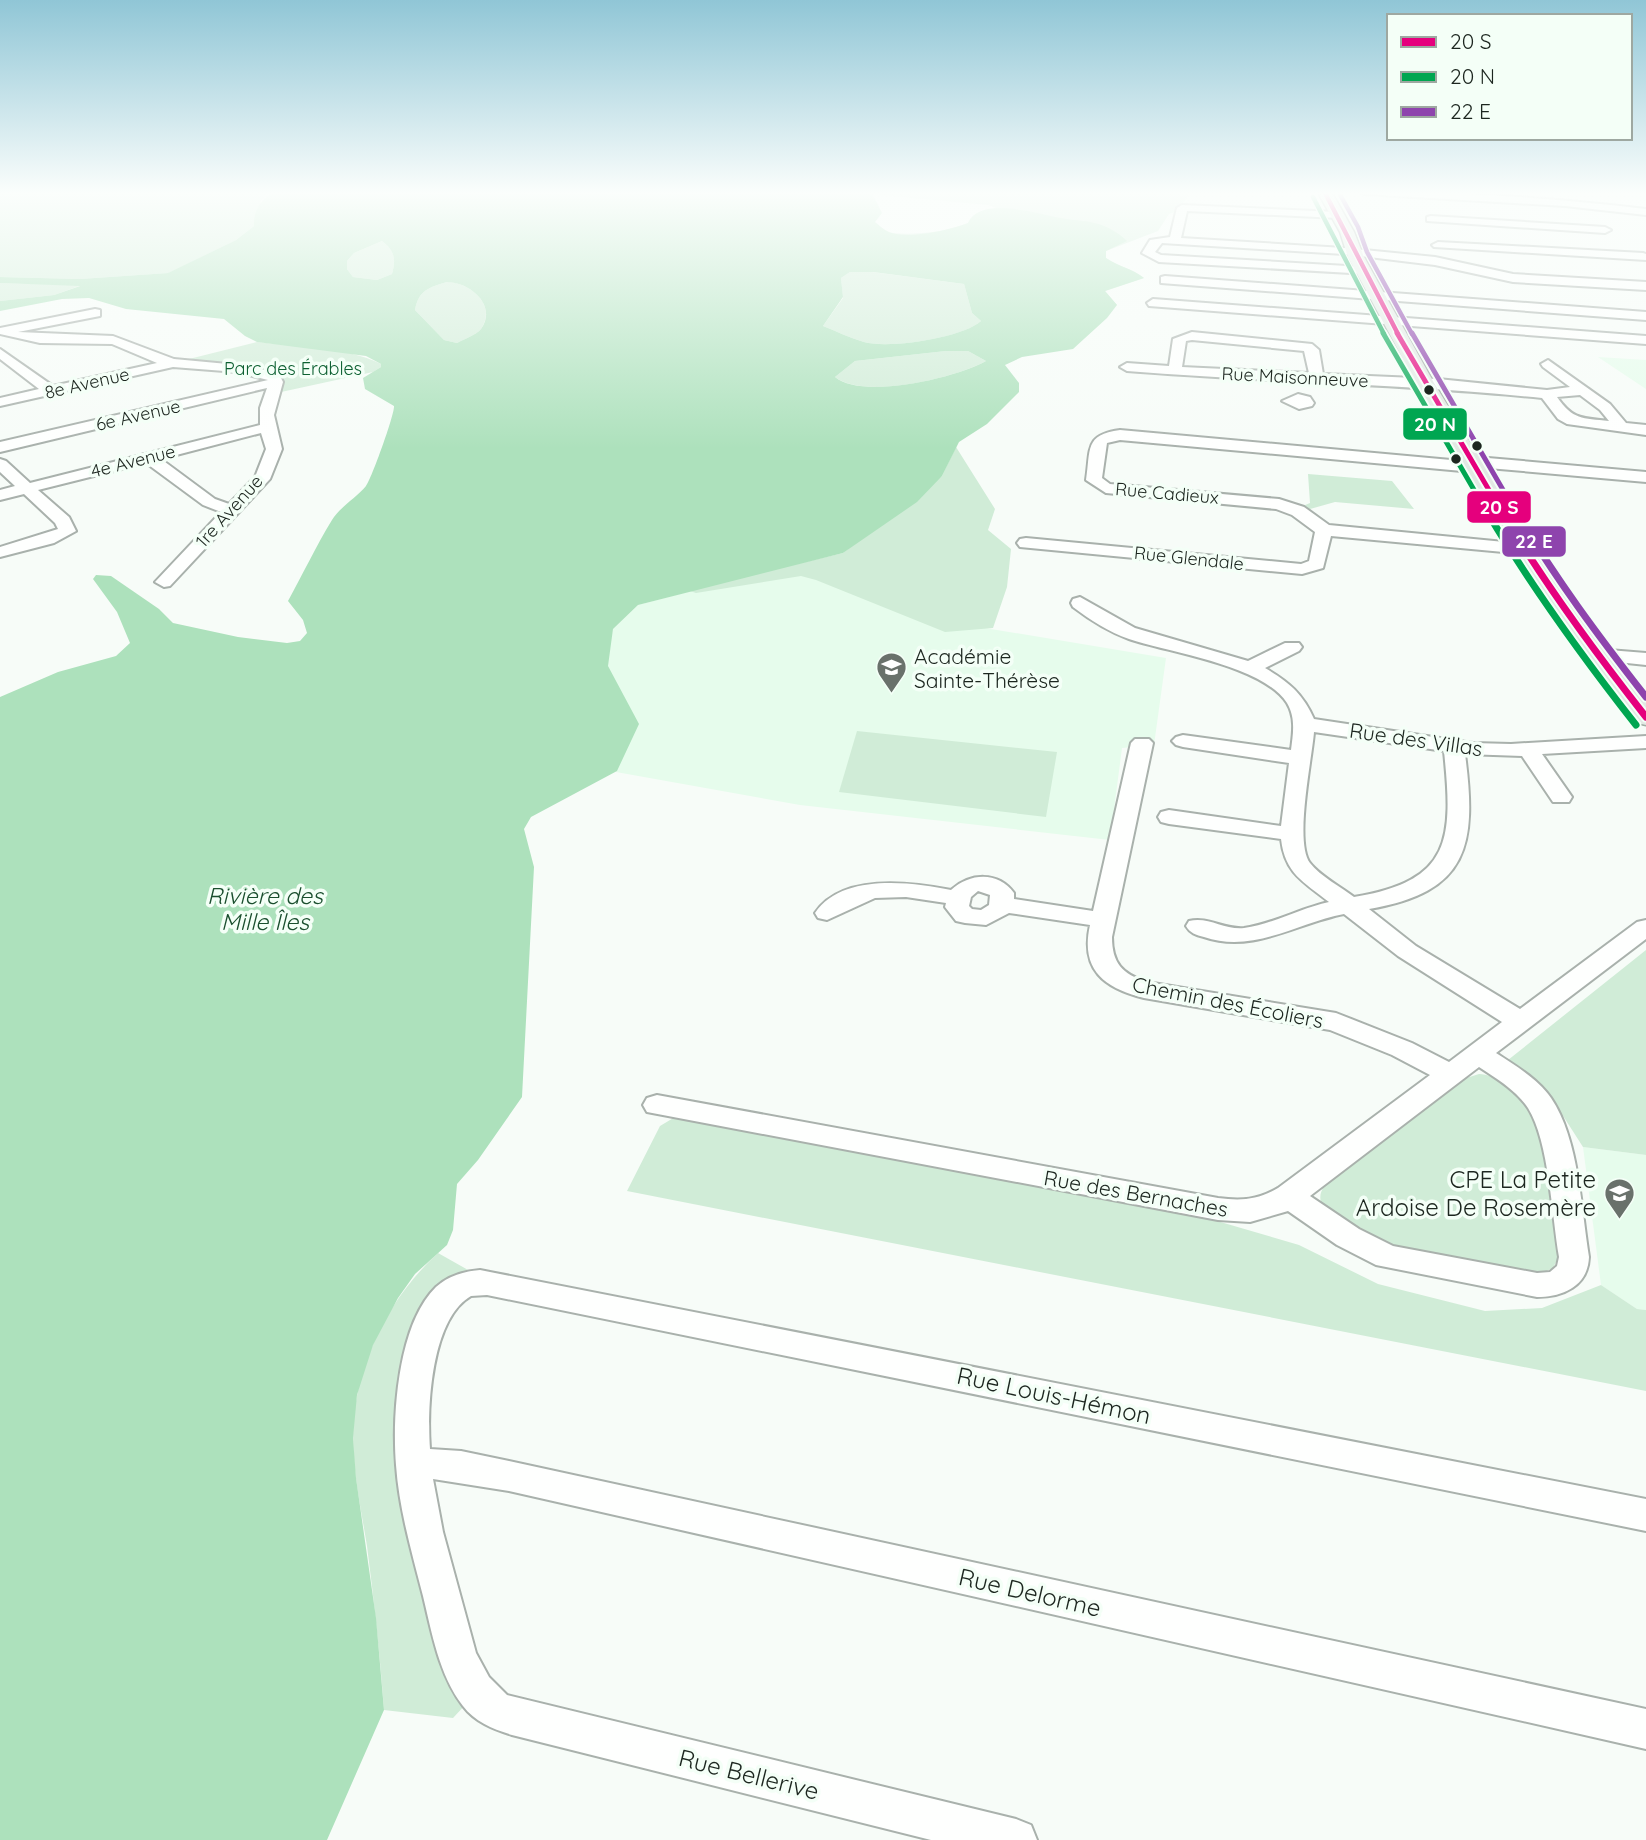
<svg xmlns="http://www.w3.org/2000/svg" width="1646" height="1840" font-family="Quicksand,sans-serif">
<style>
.built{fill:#e6fcec}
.green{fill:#d0ecd7}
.water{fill:#ade1bc;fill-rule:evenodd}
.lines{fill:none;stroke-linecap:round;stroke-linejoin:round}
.minor-casing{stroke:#a9b1ac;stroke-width:4}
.major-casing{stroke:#a0ada4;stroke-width:3}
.minor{fill:#fefffe;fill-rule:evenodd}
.major{fill:#e2e9e4;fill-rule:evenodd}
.bus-1-far2-casing{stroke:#f4fff7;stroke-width:7}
.bus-1-far1-casing{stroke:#f4fff7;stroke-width:9}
.bus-1-casing{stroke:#f4fff7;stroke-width:11}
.bus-2-far2-casing{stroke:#f4fff7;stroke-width:7}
.bus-2-far1-casing{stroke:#f4fff7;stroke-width:9}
.bus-2-casing{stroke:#f4fff7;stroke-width:11}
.bus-3-far2-casing{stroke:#f4fff7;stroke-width:7}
.bus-3-far1-casing{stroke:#f4fff7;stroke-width:9}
.bus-3-casing{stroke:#f4fff7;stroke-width:11}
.bus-1-far2{stroke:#e5007d;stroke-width:4.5}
.bus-1-far1{stroke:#e5007d;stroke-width:5}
.bus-1{stroke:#e5007d;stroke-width:7}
.bus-2-far2{stroke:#00a651;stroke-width:4.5}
.bus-2-far1{stroke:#00a651;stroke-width:5}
.bus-2{stroke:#00a651;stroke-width:7}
.bus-3-far2{stroke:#8e44ad;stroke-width:4.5}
.bus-3-far1{stroke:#8e44ad;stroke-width:5}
.bus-3{stroke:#8e44ad;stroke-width:7}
.bus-dot{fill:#1c261f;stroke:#f4fff7;stroke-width:2.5}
.labels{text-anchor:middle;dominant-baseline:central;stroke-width:7;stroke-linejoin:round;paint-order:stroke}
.far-park-label{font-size:18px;fill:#0d6032;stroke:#f4fff7}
.far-street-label{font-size:18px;fill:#1c261f;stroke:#f4fff7}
.poi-label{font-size:21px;fill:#1c261f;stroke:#f4fff7;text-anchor:start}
.street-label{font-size:21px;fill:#1c261f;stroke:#f4fff7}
.water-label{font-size:23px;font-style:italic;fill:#1a4f2e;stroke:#f4fff7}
.near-poi-label{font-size:24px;fill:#1c261f;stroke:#f4fff7;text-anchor:end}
.near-street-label{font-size:24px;fill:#1c261f;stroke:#f4fff7}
.line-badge{stroke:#f4fff7;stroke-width:2.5}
.badge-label{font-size:19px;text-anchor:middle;font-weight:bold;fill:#fff}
</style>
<rect width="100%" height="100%" fill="#f7fcf8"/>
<g class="built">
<polygon points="1598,357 1646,360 1646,389"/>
<polygon points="803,561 937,620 1166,658 1154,745 1122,748 1110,840 800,805 616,772 636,724 605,666 613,629 638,605"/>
<polygon points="1583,1147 1646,1155 1646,1310 1637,1309 1601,1285"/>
</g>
<g class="green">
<polygon points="0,191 277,191 267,194 261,201 254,226 236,240 169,273 80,279 0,277"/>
<path d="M877 191 964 194 1148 191 1189 195 1177 211 1169 214 1158 231 1106 251V258C1119 267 1132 268 1144 278L1105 291 1117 305H1094L890 233C916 235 943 233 968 223 974 211 984 211 996 208L988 205 880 195Z"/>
<path d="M382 241C395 251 396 258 392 274L377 280 353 277 347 269V261L354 253Z"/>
<path d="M850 272H872L964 284 972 313 981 321C962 338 890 349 864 342 850 338 836 331 823 326L843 298 841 278Z"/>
<path d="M447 282C469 282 498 305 481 329 476 335 464 339 457 343L444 340 415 310C419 290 428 288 447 282Z"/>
<polygon points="0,283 82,285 54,295 0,301"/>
<path d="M257 342C298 347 344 346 381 364V367L373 372 272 394 274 377 173 363Z"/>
<path d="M946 351H968L986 361C955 378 864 400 835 377L855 361Z"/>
<polygon points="956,447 995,509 988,530 1011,549 1007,587 993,628 945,632 816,580 801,576 696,593 687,590 843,553 942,476"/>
<polygon points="1308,474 1392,481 1414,509 1335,502 1303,511 1298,508 1310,503"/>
<polygon points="857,731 1057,752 1046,817 839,792"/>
<polygon points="1646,950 1646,1155 1583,1147 1558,1108 1508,1060"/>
<path d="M1479 1074C1495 1075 1515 1086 1525 1099 1545 1123 1553 1221 1559 1256L1553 1268 1540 1274 1379 1246 1321 1203C1318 1191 1325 1185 1333 1176L1460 1080Z"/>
<polygon points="675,1117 1020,1180 1217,1221 1299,1245 1378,1284 1485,1311 1542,1308 1601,1285 1637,1309 1646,1310 1646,1391 627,1191 660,1126"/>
<path d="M438 1253 477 1275 413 1349 466 1704 453 1718 384 1710C380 1655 374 1601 367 1546 361 1509 353 1473 353 1435 354 1366 388 1299 438 1253Z"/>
</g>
<path class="water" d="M277 191H871L882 213 875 222C879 225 884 230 889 232 907 240 950 230 968 223 981 195 1037 214 1061 218 1075 221 1090 220 1104 226 1113 230 1120 234 1127 241L1106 251V258C1119 267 1132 268 1144 278L1105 291 1117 305 1107 318 1073 349 1022 357 1005 365 1019 383V392L987 424 959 442 942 476 917 502 843 553 638 605 613 629 608 666 639 724 617 771 531 817 524 829 534 867 522 1097 478 1160 457 1184 453 1230 447 1245 415 1274 398 1298 373 1345 357 1395 353 1438 356 1478 376 1618 384 1710 327 1840H0V697L58 672 116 656 130 643 117 612 93 579 96 575 111 576 159 609 173 623 238 637 287 643 300 641 307 633 303 620 288 601C303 574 316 546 332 520 340 507 356 498 366 486 372 478 395 413 394 406L365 389 363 378 381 367V364L366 356 257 342 245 336 224 319 126 309 89 298 62 299 0 311V301L54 295 80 286 0 283V277L80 279 168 273 236 240 254 226C253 210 262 197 277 191ZM382 241C395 251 396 259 392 274L377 280 353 277 347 269V261L354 253ZM850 272H873L964 284 972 313 981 321C962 338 889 349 864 342 850 338 836 331 823 326L843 297 841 278ZM447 282C469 282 498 305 481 329 476 335 464 339 457 343L444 340 415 310C419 290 428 288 447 282ZM946 351H968L986 361C956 378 862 400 835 377L855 361Z"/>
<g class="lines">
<defs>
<g id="minor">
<path d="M1359 191C1455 191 1551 198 1646 209V215L1565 206 1364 194Z"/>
<polygon points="1182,205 1338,212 1343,215 1338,218 1187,211 1181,238 1344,248 1435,257 1513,274 1646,282 1646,290 1513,282 1435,265 1344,254 1162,243 1155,252 1161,255 1364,267 1370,271 1368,274 1159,262 1142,253 1150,240 1170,237 1177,208"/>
<polygon points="1431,216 1605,227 1611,230 1605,233 1427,221 1427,217"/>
<polygon points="1438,242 1643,253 1646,254 1646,260 1434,247 1432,245"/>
<polygon points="1165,276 1646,312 1646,320 1161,283 1161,277"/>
<polygon points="1153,299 1646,336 1646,344 1149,306 1147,303"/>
<path d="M95 309 100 310V316L18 332 113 336 174 359 249 366 279 374 283 382 274 415 282 449 270 479 170 586 164 587 155 582 221 512 203 505 146 463 38 490 69 517 76 531 54 543 0 557V547L58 529 55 523 24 494 0 500V490L15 486 0 472V459L6 461 30 483 260 425V408L267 388 0 452V442L268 380 237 372 173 367 0 406V398L39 389 0 359V349L53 386 157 363 112 344 40 343 0 334V328ZM261 433 266 449 255 477 229 504 215 499 161 459Z"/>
<path d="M1192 332 1312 344 1319 350 1323 374 1438 379 1547 390 1570 387 1543 367 1541 364 1548 360 1610 404 1626 423 1646 425V435L1567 424 1558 419 1542 398C1404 384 1266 382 1127 371L1120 367 1127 363 1169 366 1173 339ZM1192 340 1304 351 1309 373 1182 367 1186 341ZM1580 395 1600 410 1609 421C1582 418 1573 420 1557 397Z"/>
<polygon points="1298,394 1310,397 1314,403 1312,406 1299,409 1282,401"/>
<path d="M1120 430 1462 461 1488 458 1646 472V482L1488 468 1462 471 1120 440 1107 443 1102 478 1110 484 1279 499 1304 507 1329 525 1525 544 1534 549 1525 554 1331 536 1323 568 1302 574 1020 547 1017 543 1020 539 1026 538 1301 564 1309 561 1315 532 1292 515 1276 509 1106 493 1086 480C1091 449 1084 435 1120 430Z"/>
<path d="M1080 597 1135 628 1248 661 1285 643H1299L1302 647 1299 651 1265 668C1289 682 1303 694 1314 719L1473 743 1511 744 1646 736V748L1542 754 1572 797 1569 802H1553L1522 756 1465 754C1477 845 1469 892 1369 909L1416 946 1520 1009 1637 922 1646 920V939L1496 1053C1516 1066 1538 1079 1551 1098 1579 1139 1581 1209 1589 1257 1588 1286 1563 1297 1537 1297L1376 1265 1337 1245 1288 1211 1250 1222 1218 1220 647 1112 643 1105 647 1098 657 1095 1218 1198C1241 1201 1258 1200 1278 1188L1430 1075 1392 1055 1330 1030 1144 998C1104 988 1080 970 1090 925L1009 913 986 925 965 923 956 921 945 907 946 903 906 897 875 898 827 920 818 918 815 913C842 873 911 882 951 890 970 873 998 871 1014 893V899L1093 911 1131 743 1135 739H1149L1153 743 1112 937C1112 963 1122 974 1147 982L1336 1013 1412 1043 1449 1062 1502 1022 1398 956 1344 914C1297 923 1253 954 1204 937 1196 935 1190 933 1186 926L1189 921C1208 916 1224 930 1244 928 1273 924 1301 908 1329 902 1304 882 1285 874 1281 839L1169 824 1161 822 1158 817 1161 812 1169 810 1281 826 1289 763 1183 747 1176 745 1172 741 1176 737 1183 735 1291 750C1293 734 1296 718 1287 703 1262 665 1171 653 1129 639 1109 632 1090 620 1073 607L1071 603 1073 599ZM1314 732 1444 751C1453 839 1452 881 1354 897 1341 887 1320 876 1310 863 1294 842 1312 759 1314 732ZM978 891 990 895 989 905 981 910 972 909 969 906 971 897ZM1479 1067C1496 1078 1517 1091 1528 1108 1549 1141 1552 1217 1559 1257L1557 1266 1550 1272 1537 1273 1393 1246 1359 1229 1310 1196Z"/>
<polygon points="1596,649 1646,653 1646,665 1589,659 1586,655 1589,651"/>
<path d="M480 1270 1646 1499V1531L487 1295 471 1296C431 1319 427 1407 430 1449L461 1451 509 1461 1646 1709V1749L509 1491 433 1479 443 1532 476 1653 489 1677 507 1695 1016 1819 1031 1825 1037 1840H931L512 1735C493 1729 475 1722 463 1706 439 1675 432 1633 423 1596 412 1553 399 1509 396 1465 392 1415 398 1324 436 1287 448 1276 465 1271 480 1270Z"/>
</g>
<polygon id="major" points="1317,191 1331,191 1354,232 1364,257 1434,383 1548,570 1590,630 1646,700 1646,725 1637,723 1572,640 1526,571 1416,383 1348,257 1340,232"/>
</defs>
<use href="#minor" class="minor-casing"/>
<use href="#major" class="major-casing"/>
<use href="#minor" class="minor"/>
<use href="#major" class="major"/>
<defs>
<polyline id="bus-1-far2" points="1324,191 1398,334"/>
<polyline id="bus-1-far1" points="1397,333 1503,514"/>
<path id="bus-1" d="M1502 512C1545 585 1594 651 1646 717"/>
<polyline id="bus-2-far2" points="1313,197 1384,334"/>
<polyline id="bus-2-far1" points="1383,333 1488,514"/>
<path id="bus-2" d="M1487 512C1533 589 1581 655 1636 725"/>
<polyline id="bus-3-far2" points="1338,191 1358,227 1367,252 1412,334"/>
<polyline id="bus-3-far1" points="1412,333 1517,514"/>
<path id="bus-3" d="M1516 512C1555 578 1599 637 1646 697"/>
</defs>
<use href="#bus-1-far2" class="bus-1-far2-casing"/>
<use href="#bus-1-far1" class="bus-1-far1-casing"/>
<use href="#bus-1" class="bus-1-casing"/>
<use href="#bus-2-far2" class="bus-2-far2-casing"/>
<use href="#bus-2-far1" class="bus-2-far1-casing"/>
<use href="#bus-2" class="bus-2-casing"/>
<use href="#bus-3-far2" class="bus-3-far2-casing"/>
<use href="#bus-3-far1" class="bus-3-far1-casing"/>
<use href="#bus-3" class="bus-3-casing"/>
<use href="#bus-1-far2" class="bus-1-far2"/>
<use href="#bus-1-far1" class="bus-1-far1"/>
<use href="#bus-1" class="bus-1"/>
<use href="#bus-2-far2" class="bus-2-far2"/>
<use href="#bus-2-far1" class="bus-2-far1"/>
<use href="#bus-2" class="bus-2"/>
<use href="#bus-3-far2" class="bus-3-far2"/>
<use href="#bus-3-far1" class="bus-3-far1"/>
<use href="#bus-3" class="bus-3"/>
</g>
<linearGradient id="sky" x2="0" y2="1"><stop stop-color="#90c6d6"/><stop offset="0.43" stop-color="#fbfefc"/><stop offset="1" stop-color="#fbfefc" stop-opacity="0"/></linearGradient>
<rect width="1646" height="449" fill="url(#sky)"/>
<defs>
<symbol id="school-pin" viewBox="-11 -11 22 30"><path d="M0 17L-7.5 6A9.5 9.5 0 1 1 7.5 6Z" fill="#69716b" stroke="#f4fff7"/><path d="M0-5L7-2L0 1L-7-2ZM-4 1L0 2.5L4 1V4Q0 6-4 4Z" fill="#fff"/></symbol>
</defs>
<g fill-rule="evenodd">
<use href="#school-pin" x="874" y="650" width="35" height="47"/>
<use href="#school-pin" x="1602" y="1176" width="35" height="47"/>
</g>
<g class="bus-dot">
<circle cx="1429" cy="390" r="6"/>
<circle cx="1477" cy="446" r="6"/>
<circle cx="1456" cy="459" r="6"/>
</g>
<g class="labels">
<g class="far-park-label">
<text x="293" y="368">Parc des Érables</text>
</g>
<g class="far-street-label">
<text transform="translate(1295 377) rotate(3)">Rue Maisonneuve</text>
<text transform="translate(87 383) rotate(-13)">8e Avenue</text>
<text transform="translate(138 415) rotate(-13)">6e Avenue</text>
<text transform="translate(133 461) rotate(-14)">4e Avenue</text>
<text transform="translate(1167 493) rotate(5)">Rue Cadieux</text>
<text transform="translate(229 511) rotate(-48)">1re Avenue</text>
<text transform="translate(1189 558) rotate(6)">Rue Glendale</text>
</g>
<g class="poi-label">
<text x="914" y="656">Académie<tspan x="914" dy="24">Sainte-Thérèse</tspan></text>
</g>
<g class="street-label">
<text transform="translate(1416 739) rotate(8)">Rue des Villas</text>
<text transform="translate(1228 1002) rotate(11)">Chemin des Écoliers</text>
<text transform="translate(1136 1193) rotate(10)">Rue des Bernaches</text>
</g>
<g class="water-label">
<text x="265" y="895">Rivière des<tspan x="265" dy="26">Mille Îles</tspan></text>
</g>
<g class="near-poi-label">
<text x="1596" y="1179">CPE La Petite<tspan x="1596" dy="28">Ardoise De Rosemère</tspan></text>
</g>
<g class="near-street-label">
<text transform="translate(1054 1395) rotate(12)">Rue Louis-Hémon</text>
<text transform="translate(1030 1592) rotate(13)">Rue Delorme</text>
<text transform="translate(749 1774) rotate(14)">Rue Bellerive</text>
</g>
</g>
<g class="line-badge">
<rect x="1402" y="407" width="66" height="34" rx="7" fill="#00a651"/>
<rect x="1466" y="490" width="66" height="34" rx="7" fill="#e5007d"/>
<rect x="1501" y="525" width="66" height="33" rx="7" fill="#8e44ad"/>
</g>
<g class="badge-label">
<text x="1435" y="431">20 N</text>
<text x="1499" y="514">20 S</text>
<text x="1534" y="548">22 E</text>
</g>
<rect x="1387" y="14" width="245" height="126" fill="#f4fff7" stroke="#9ea8a1" stroke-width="2"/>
<rect x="1401" y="37" width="35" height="10" fill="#e5007d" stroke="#9ea8a1" stroke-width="2"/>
<text x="1450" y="49" font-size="21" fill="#1c261f">20 S</text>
<rect x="1401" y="72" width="35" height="10" fill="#00a651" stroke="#9ea8a1" stroke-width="2"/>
<text x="1450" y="84" font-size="21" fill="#1c261f">20 N</text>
<rect x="1401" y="107" width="35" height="10" fill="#8e44ad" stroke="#9ea8a1" stroke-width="2"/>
<text x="1450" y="119" font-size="21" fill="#1c261f">22 E</text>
</svg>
